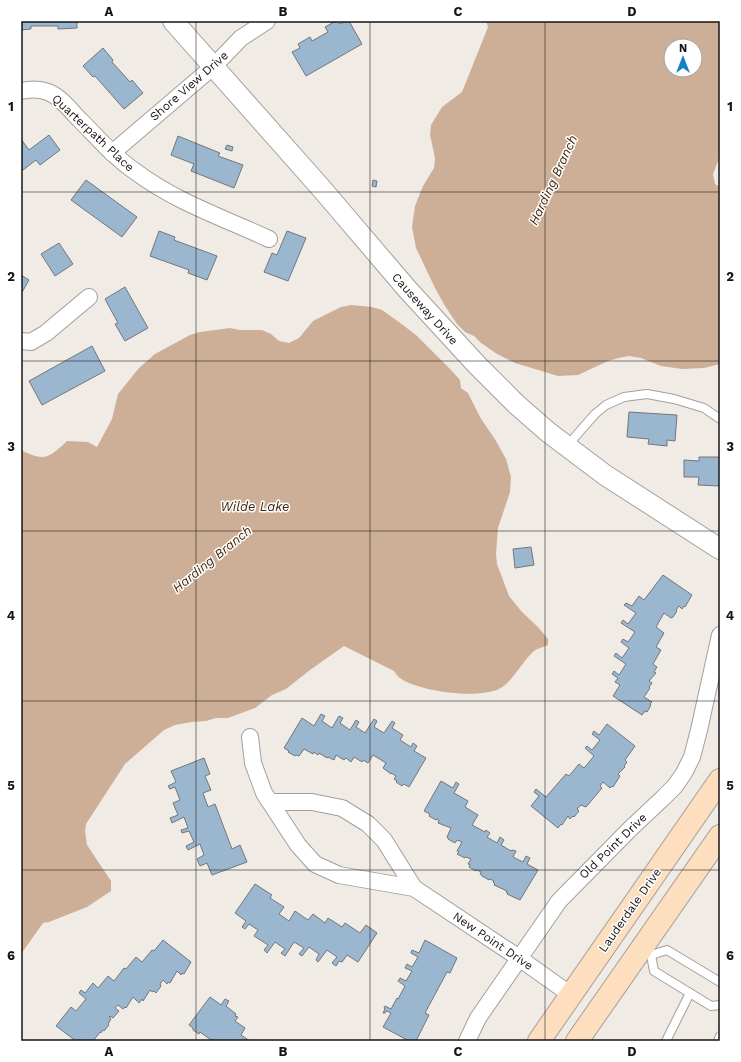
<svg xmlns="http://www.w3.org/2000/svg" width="741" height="1062" font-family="'Work Sans',sans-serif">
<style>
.water{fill:#cdaf98;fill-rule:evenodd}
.building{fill:#9bb6cf;stroke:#72777c}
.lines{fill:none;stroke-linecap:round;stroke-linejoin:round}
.service-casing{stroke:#a59f9b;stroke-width:10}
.minor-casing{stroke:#a59f9b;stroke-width:18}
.tertiary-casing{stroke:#a59f9b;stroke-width:22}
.secondary-casing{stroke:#a59f9b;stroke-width:24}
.service{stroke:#fff;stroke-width:8}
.minor{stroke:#fff;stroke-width:16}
.tertiary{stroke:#fff;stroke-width:20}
.secondary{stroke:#fddebe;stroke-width:22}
.grid{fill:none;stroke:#171514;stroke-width:1;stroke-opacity:0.55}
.labels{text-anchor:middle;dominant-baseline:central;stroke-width:3;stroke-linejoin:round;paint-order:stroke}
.street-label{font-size:12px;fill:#171514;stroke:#fff}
.water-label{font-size:13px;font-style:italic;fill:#432507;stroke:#fff}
.neatline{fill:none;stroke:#171514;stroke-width:1.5}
.grid-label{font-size:13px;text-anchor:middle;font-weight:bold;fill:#171514}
</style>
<rect width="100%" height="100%" fill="#f1ebe6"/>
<g class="water">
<path d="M486 21H720V156L713 174 715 184 720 187V364L704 368 682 369 661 366 641 358 629 356 619 358 608 361 578 375 558 376 515 363 497 354 481 343 474 336 465 332 457 324 445 306 435 288 416 248 412 227 415 206 423 186 434 168 435 158 430 135 431 125 442 107 462 92 488 27ZM671 46H695V70H671Z"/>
<path d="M351 305 372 307 382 310 399 322 416 335 451 370 460 380 461 388 468 393 480 417 496 441 506 459 511 477 510 492 498 528 496 554 497 564 509 596 522 612 538 627 548 639V645C544 647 538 648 534 651 523 660 512 683 499 689 478 699 419 692 400 678 398 677 396 674 394 671L344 646 310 670 286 689 272 695 255 708 228 718H216L206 721 192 722 175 725 164 730 125 764 86 824 85 831 87 845 111 881V891L87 907 49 922 43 923 21 954V450C45 462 49 458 67 441L88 442 97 447 112 419 118 394 139 368 155 354 190 335 200 332 230 328 240 330H262L271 334 279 341 289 343 299 338 313 321 341 307Z"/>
</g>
<g class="building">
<polygon points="21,21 77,21 77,28 58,29 58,26 31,26 31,29 21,30"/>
<polygon points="336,21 338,21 340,24 346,21 349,21 362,44 306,76 292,52 300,48 298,44 310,37 312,41 328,32 325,27"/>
<polygon points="103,48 113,60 112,62 130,82 132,80 143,93 124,109 95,76 93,77 83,66"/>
<polygon points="49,135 60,150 40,165 36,160 23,170 21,167 21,139 29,150"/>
<polygon points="178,136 220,153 218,156 243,165 234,188 191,171 194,164 171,155"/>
<polygon points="227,145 233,147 232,151 225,149"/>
<polygon points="86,180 137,217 122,237 71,200"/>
<polygon points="373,180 377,181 376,187 372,186"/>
<polygon points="159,231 175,237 174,240 217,256 207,280 188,273 189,270 150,256"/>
<polygon points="287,231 306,238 288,281 264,272 272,253 277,255"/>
<polygon points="59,243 73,264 55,276 41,254"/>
<polygon points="21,275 29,280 21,294"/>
<polygon points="125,287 148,328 125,341 115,324 118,323 105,299"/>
<polygon points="92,346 105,371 42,405 29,381"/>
<polygon points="629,412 677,415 675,441 667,440 667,446 648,444 649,439 627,437"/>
<polygon points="699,457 720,457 720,486 698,485 699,477 684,477 684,460 699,461"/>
<polygon points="531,547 534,565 515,568 513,549"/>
<polygon points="663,575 692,595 685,607 684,606 682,609 679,606 676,610 677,611 673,617 671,618 664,613 656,627 664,633 656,647 661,650 653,664 657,667 654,672 656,673 649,681 652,683 649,687 650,688 644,697 652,702 650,704 651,705 647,712 645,711 642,715 613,696 620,685 615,682 618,678 612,674 614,671 619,675 626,664 614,656 616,653 622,658 629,648 621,642 623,639 628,642 635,632 621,623 623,620 628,624 636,613 624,605 626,603 632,606 639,596 644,600"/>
<polygon points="321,714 325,716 322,721 332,728 339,716 343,718 340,723 350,730 356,720 359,722 356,727 365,733 374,719 377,721 374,727 384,733 392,721 395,723 392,728 403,735 400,740 411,747 413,743 417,746 414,751 426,758 409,787 404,784 402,786 396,782 397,781 394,779 396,776 391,773 391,774 383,768 386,763 373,755 368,763 363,760 362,762 354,757 351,762 346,758 344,760 336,755 334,760 328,757 327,758 319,753 318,755 314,752 313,754 304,749 299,756 296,755 295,756 288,752 289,751 284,748 302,718 314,726"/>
<polygon points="607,724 635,746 625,760 627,762 624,766 625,767 618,774 620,776 613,787 612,786 610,788 603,782 600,786 602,788 586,807 581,805 577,809 579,811 574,817 573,816 570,819 568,816 562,825 561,824 558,828 531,806 539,796 534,792 536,789 546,797 566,774 569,776 579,764 584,768 594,756 585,748 587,746 592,750 600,740 592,734 594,731 599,735"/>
<polygon points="204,758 210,774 205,776 211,790 203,793 208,807 215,804 232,849 240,845 247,862 212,875 207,863 200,866 197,859 204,855 200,844 188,850 186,846 194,842 189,831 182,833 181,830 188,828 184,817 172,823 170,818 178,815 173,803 180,800 175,787 170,789 168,786 176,782 171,771"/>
<polygon points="441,781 453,788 456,782 459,784 454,793 468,801 465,807 478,815 472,825 485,832 486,830 490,833 487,837 497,843 500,837 504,840 501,845 511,851 512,850 516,851 513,857 523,862 526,856 530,858 527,864 538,870 520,900 507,894 508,893 506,892 507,891 494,885 495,884 493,882 494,881 490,879 489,880 482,876 482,875 480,874 481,872 477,870 476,871 469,867 470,865 468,864 471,859 466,857 465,858 457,854 459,852 457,851 462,842 457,840 455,843 448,839 448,838 447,837 451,828 438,823 439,820 437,819 436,820 429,816 430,814 424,811"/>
<polygon points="255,884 272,895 270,898 284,907 279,914 289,921 295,911 308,920 313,914 325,923 328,918 342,927 345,923 360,933 366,925 377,933 358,962 347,955 342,962 339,961 336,966 332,963 337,957 327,950 318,962 316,960 319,954 309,947 302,956 299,954 304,948 294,942 285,956 281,953 285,949 275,942 267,953 264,950 268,945 254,936 258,930 249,924 245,929 242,927 246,921 235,913"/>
<polygon points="163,940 191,962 184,974 182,973 181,975 177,971 170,983 168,982 167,984 163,980 160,984 161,986 156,993 154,991 152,992 150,990 143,1001 142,999 139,1003 133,997 126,1008 125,1007 123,1009 118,1005 115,1008 119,1011 113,1018 110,1016 109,1017 111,1019 108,1024 109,1025 104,1031 102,1030 101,1033 100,1032 93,1041 76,1041 56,1026 71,1007 76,1011 86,999 79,993 81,990 85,993 93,983 98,988 108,976 114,981 124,968 126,969 136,957 142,962 152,950 154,951"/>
<polygon points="425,940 457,958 450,973 447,972 425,1013 429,1015 416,1041 409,1041 383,1027 391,1013 387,1011 385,1013 383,1013 385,1009 384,1008 385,1006 391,1009 397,998 398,999 405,986 398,981 400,978 406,981 412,971 405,968 407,964 412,967 418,957 411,953 412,950 419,953"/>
<polygon points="210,997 221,1005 225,999 229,1001 226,1006 236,1014 235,1016 238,1017 235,1021 245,1028 241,1035 250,1041 215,1041 212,1039 211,1040 200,1032 199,1034 193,1030 193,1028 189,1025"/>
</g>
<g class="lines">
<defs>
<g id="service">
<polyline points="567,446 595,414 606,405 624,397 647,394 674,399 704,408 720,419"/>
<polyline points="643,947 651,955 654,971 711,1006 720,1005"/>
<polyline points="651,955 667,950 720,982"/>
<polyline points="666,1041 690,993"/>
<polyline points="718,1041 720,1036"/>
</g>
<g id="minor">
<path d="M21 91C30 89 40 89 48 92 61 97 71 111 80 120 98 138 115 158 136 172 176 202 224 218 269 239"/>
<polyline points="112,153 214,66 241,38 267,21"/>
<polyline points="21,341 31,342 46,333 89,297"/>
<polyline points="250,737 253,763 264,793 298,845 315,864 339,875 414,888 519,958 571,995"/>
<polyline points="270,802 312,802 342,808 368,824 384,840 414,888"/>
<polyline points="467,1041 478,1018 559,901 631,828 663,798 675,786 684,773 692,757 699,730 720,635"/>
</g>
<polyline id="tertiary" points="173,21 321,188 408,290 477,365 516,404 548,432 605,475 720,549"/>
<g id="secondary">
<polyline points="539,1041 720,780"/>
<polyline points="577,1041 720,836"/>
</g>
</defs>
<use href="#service" class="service-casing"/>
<use href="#minor" class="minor-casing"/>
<use href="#tertiary" class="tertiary-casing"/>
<use href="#secondary" class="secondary-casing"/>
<use href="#service" class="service"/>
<use href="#minor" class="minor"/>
<use href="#tertiary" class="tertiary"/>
<use href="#secondary" class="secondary"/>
</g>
<path class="grid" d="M196 21V1041M370 21V1041M545 21V1041M21 192H720M21 361H720M21 531H720M21 701H720M21 870H720"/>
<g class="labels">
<g class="street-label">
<text transform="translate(189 86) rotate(-41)">Shore View Drive</text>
<text transform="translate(93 133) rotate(43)">Quarterpath Place</text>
<text transform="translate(425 309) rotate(48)">Causeway Drive</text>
<text transform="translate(613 846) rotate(-44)">Old Point Drive</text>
<text transform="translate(630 910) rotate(-55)">Lauderdale Drive</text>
<text transform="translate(493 941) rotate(34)">New Point Drive</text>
</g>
<g class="water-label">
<text transform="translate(553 180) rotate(-65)">Harding Branch</text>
<text x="255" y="506">Wilde Lake</text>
<text transform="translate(212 559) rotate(-39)">Harding Branch</text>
</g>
</g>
<rect width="741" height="1062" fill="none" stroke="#ffffff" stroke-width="44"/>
<g transform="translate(683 58)"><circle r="19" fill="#ffffff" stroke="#a2a1a1"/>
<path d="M0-3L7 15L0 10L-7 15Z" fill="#1380ca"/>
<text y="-6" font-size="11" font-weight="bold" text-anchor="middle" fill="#171514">N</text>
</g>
<rect x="22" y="22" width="697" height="1018" class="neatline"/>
<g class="grid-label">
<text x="109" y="16">A</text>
<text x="283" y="16">B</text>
<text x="458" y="16">C</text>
<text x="632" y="16">D</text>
<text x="11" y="111">1</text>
<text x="730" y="111">1</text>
<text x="11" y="281">2</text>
<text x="730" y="281">2</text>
<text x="11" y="451">3</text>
<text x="730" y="451">3</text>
<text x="11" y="620">4</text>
<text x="730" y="620">4</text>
<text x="11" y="790">5</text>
<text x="730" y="790">5</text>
<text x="11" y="960">6</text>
<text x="730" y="960">6</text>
<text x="109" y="1056">A</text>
<text x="283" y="1056">B</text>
<text x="458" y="1056">C</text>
<text x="632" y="1056">D</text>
</g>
</svg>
